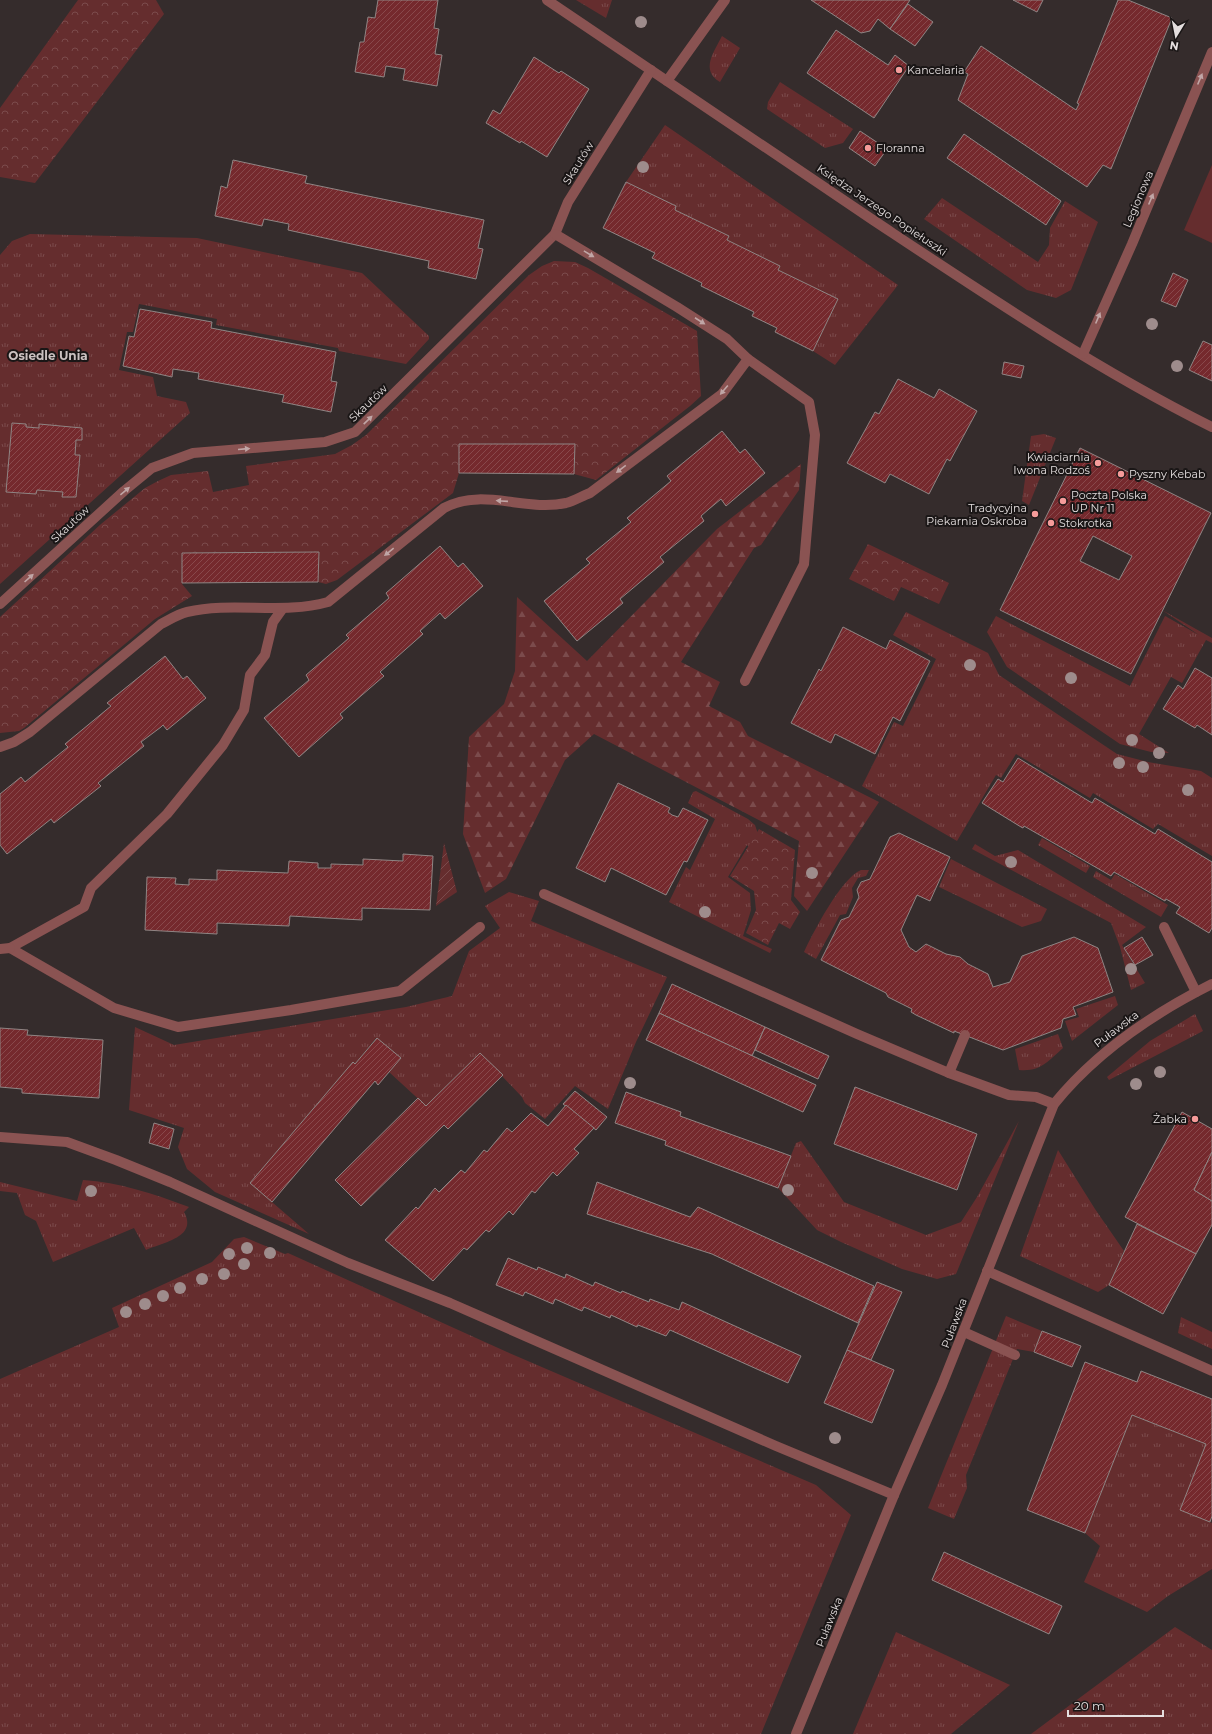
<svg xmlns="http://www.w3.org/2000/svg" width="1212" height="1734" font-family="Montserrat,sans-serif">
<style>
.grass{fill:url(#grass-tufts)}
.forest{fill:url(#forest-firs)}
.park{fill:url(#park-crowns)}
.garden{fill:url(#garden-furrows)}
.pitch{fill:#652d2e}
.building{fill:url(#building-hatch);stroke:#8f8584;fill-rule:evenodd}
.lines{fill:none;stroke-linecap:round;stroke-linejoin:round}
.service{stroke:#8a5352;stroke-width:10}
.minor{stroke:#8a5352;stroke-width:10}
.tree{fill:#9e8c8c}
.oneway{fill:#c0a6a6}
.poi-dot{fill:#f59b9a;stroke:#1a1616;stroke-width:1.5}
.labels{text-anchor:middle;dominant-baseline:central;stroke-width:4;stroke-linejoin:round;paint-order:stroke}
.poi-label{font-size:11px;fill:#e4dede;stroke:#1a1616;text-anchor:start}
.street-label{font-size:11px;fill:#e4dede;stroke:#1a1616}
.neighbourhood-label{font-size:12px;font-weight:bold;fill:#cbc1c0;stroke:#1a1616}
</style>
<defs>
<pattern id="grass-tufts" width="24" height="20" patternUnits="userSpaceOnUse"><rect width="24" height="20" fill="#652d2e"/><path d="M3 7l-1-3M5 7V3M7 7l1-3M15 17l-1-3M17 17v-4M19 17l1-3" fill="none" stroke="#7b4b4c"/></pattern>
<pattern id="forest-firs" width="22" height="20" patternUnits="userSpaceOnUse"><rect width="22" height="20" fill="#652d2e"/><path d="M5 1l3.5 6h-7zM16 11l3.5 6h-7z" fill="#7b4b4c"/></pattern>
<pattern id="park-crowns" width="20" height="18" patternUnits="userSpaceOnUse"><rect width="20" height="18" fill="#652d2e"/><path d="M2 6a3 3 0 1 1 6 0M12 15a3 3 0 1 1 6 0" fill="none" stroke="#7b4b4c"/></pattern>
<pattern id="garden-furrows" width="10" height="10" patternUnits="userSpaceOnUse"><rect width="10" height="10" fill="#652d2e"/><path d="M-1 1l2-2M0 10L10 0M9 11l2-2" fill="none" stroke="#7b4b4c"/></pattern>
<pattern id="building-hatch" width="6" height="6" patternUnits="userSpaceOnUse"><rect width="6" height="6" fill="#75292d"/><path d="M-1 1l2-2M0 6l6-6M5 7l2-2" fill="none" stroke="#88484b"/></pattern>
</defs>
<rect width="100%" height="100%" fill="#352c2c"/>
<g class="grass">
<polygon points="576,0 612,0 606,18"/>
<path d="M722 36 740 48 720 82C700 70 714 52 722 36Z"/>
<polygon points="780,82 853,129 843,143 825,148 767,109 768,102"/>
<polygon points="665,125 898,285 835,365 813,351 838,299 778,270 727,240 729,236 675,210 676,206 626,182"/>
<polygon points="942,198 1038,262 1049,245 1050,228 1065,201 1098,222 1071,290 1056,298 1027,290 924,219"/>
<polygon points="30,234 197,238 362,273 429,336 429,339 406,364 339,351 338,348 216,325 217,319 139,304 133,332 127,332 119,370 153,377 157,396 186,402 190,413 0,584 0,255 12,241"/>
<polygon points="1044,434 1056,438 1029,505 1022,501 1031,436"/>
<polygon points="1162,610 1212,638 1212,643 1206,640 1182,683 1171,677 1139,734 1169,753 1151,752 1120,744 1007,667 987,632 996,616 1130,686 1165,616 1199,635"/>
<polygon points="906,612 988,653 999,675 1117,754 1148,762 1201,771 1212,778 1212,856 1158,824 1153,829 1093,793 1090,798 1016,754 1001,778 996,775 957,841 862,786 894,722 903,726 936,659 893,635"/>
<polygon points="696,791 748,819 755,825 758,834 750,848 747,845 728,877 750,893 751,910 743,936 772,949 770,953 669,902 686,867 690,870 715,819 688,803 693,792"/>
<polygon points="1042,838 1090,866 1086,873 1038,845"/>
<polygon points="975,844 995,856 1018,850 1146,927 1122,945 1145,983 1131,990 1120,947 1111,923 972,849"/>
<polygon points="951,859 1047,909 1041,921 1022,927 939,887"/>
<path d="M861 870H869L866 876 858 878 852 888 853 897 846 914 840 915 816 959 804 952C813 933 841 878 861 870Z"/>
<polygon points="1096,871 1111,880 1115,874 1168,905 1161,917 1093,877"/>
<polygon points="509,892 539,901 531,921 667,977 636,1042 608,1109 575,1086 545,1119 525,1103 522,1097 480,1053 426,1106 389,1072 400,1058 376,1038 355,1064 353,1062 250,1183 309,1234 215,1192 187,1169 178,1147 184,1128 129,1110 135,1027 174,1045 406,1007 452,996 469,951 500,928 485,906"/>
<polygon points="1115,996 1118,1005 1072,1041 1065,1021 1079,1017 1076,1009"/>
<polygon points="1195,1014 1203,1031 1109,1080 1107,1077 1150,1041"/>
<path d="M1058 1034 1063 1048C1048 1061 1041 1072 1019 1070L1015 1049Z"/>
<polygon points="1019,1121 956,1274 937,1279 902,1269 841,1242 817,1230 778,1188 796,1143 801,1141 844,1202 926,1235 961,1222 977,1197"/>
<polygon points="1058,1150 1095,1209 1124,1251 1109,1285 1098,1292 1020,1256"/>
<path d="M83 1180C119 1182 154 1194 189 1207L184 1212C198 1237 164 1242 146 1250L134 1228 53 1262 36 1221 25 1215 17 1193 0 1191V1182L77 1201Z"/>
<polygon points="244,1237 285,1254 288,1253 507,1352 816,1485 851,1515 761,1734 0,1734 0,1379 119,1327 112,1308 212,1262 234,1239"/>
<polygon points="1006,1316 1042,1331 1034,1352 1017,1349 966,1475 967,1488 954,1519 928,1508"/>
<polygon points="1181,1317 1212,1332 1212,1349 1178,1333"/>
<polygon points="1132,1415 1206,1444 1210,1522 1212,1523 1212,1569 1168,1596 1147,1612 1084,1582 1100,1546 1085,1533"/>
<polygon points="1175,1627 1212,1650 1212,1734 1031,1734"/>
<polygon points="896,1632 1010,1685 951,1734 853,1734"/>
</g>
<polygon class="forest" points="801,464 799,490 761,545 754,548 681,662 720,682 709,706 740,722 748,736 879,802 807,911 794,896 799,841 594,734 565,760 506,879 485,893 463,834 469,737 504,704 515,671 517,597 587,661 717,529"/>
<g class="park">
<polygon points="78,0 156,0 164,14 35,183 0,177 0,108"/>
<polygon points="554,261 575,262 588,268 697,331 701,396 690,406 596,480 574,474 575,444 460,444 459,473 453,493 337,580 326,584 318,582 318,552 183,553 182,584 192,596 155,619 24,728 19,731 0,733 0,617 101,524 145,488 158,481 171,475 208,471 213,492 249,485 246,466 335,454 352,445 366,435 529,275 542,266"/>
<polygon points="868,544 949,583 939,604 901,587 894,601 849,579"/>
<polygon points="759,829 795,850 791,900 800,912 790,929 779,923 768,945 746,933 756,910 754,891 730,876"/>
</g>
<polygon class="garden" points="444,843 457,892 436,906"/>
<polygon class="pitch" points="1212,165 1212,243 1184,230"/>
<g class="building">
<polygon points="378,0 438,0 434,28 439,29 435,54 442,55 437,86 403,80 405,69 386,66 384,77 355,72 360,42 364,42 368,17 375,18"/>
<polygon points="811,0 910,0 890,29 878,19 870,31 861,33"/>
<polygon points="1013,0 1043,0 1037,12"/>
<polygon points="1118,0 1128,0 1172,18 1111,169 1103,165 1087,187 958,100 968,74 964,72 981,46 1076,110 1079,104 1077,103"/>
<polygon points="908,4 933,22 915,46 890,29"/>
<polygon points="836,30 888,65 895,55 909,66 874,118 807,73"/>
<polygon points="534,57 559,73 561,71 589,89 547,157 521,141 520,143 486,123 493,110 500,114"/>
<polygon points="860,131 887,149 875,166 849,148"/>
<polygon points="964,134 1061,201 1046,225 947,158"/>
<polygon points="233,160 307,176 305,183 484,220 478,248 483,249 476,279 428,268 429,261 288,230 289,224 264,219 262,226 215,216 221,186 227,188"/>
<polygon points="626,182 676,206 675,210 729,236 727,240 780,266 778,270 838,299 813,351 775,332 777,328 752,316 754,312 701,286 702,283 652,258 655,253 603,228"/>
<polygon points="1173,273 1188,280 1176,307 1161,301"/>
<polygon points="140,309 212,322 211,328 336,352 331,381 337,382 331,412 282,402 284,395 198,379 199,373 173,369 172,377 123,366 129,336 134,337"/>
<polygon points="1203,341 1212,345 1212,381 1189,370"/>
<polygon points="1004,362 1024,366 1021,378 1002,374"/>
<polygon points="898,379 934,398 939,389 977,411 950,461 947,459 929,494 890,474 885,483 847,463 875,412 879,414"/>
<polygon points="12,423 26,424 26,427 39,428 39,424 82,428 82,440 76,440 75,455 80,455 76,497 62,497 63,492 37,490 36,494 6,492"/>
<polygon points="722,431 740,453 745,449 765,473 726,506 721,499 709,509 701,516 704,521 660,557 664,562 620,599 623,603 577,641 544,601 590,563 586,559 631,522 627,518 671,481 667,476"/>
<polygon points="459,444 575,444 574,474 459,473"/>
<path d="M1080 448 1211 513 1131 674 1000 610ZM1093 536 1132 556 1119 580 1080 561Z"/>
<polygon points="440,546 458,567 463,563 483,586 445,619 440,613 420,631 423,634 380,672 384,676 340,714 343,718 299,757 264,718 309,680 306,675 349,638 346,635 389,598 386,593"/>
<polygon points="319,552 318,582 182,583 182,553"/>
<polygon points="843,627 886,649 890,640 930,661 900,721 893,717 875,754 835,734 831,743 791,723 819,669 821,671"/>
<polygon points="165,656 183,679 187,676 206,698 167,730 163,725 161,727 141,742 144,746 98,783 101,786 54,823 51,819 7,854 0,845 0,794 21,777 25,782 68,747 65,744 111,706 107,703"/>
<polygon points="1195,668 1212,678 1212,735 1197,725 1195,728 1163,709 1178,685 1183,689"/>
<polygon points="1018,758 1092,803 1095,798 1155,834 1158,829 1212,862 1212,928 1209,933 1176,913 1180,907 1166,899 1165,901 1114,872 1111,876 1024,826 1023,828 1021,827 982,803 998,779 1003,782"/>
<polygon points="618,783 670,808 668,812 672,815 678,817 683,808 708,820 687,862 684,861 666,895 611,868 605,882 576,868"/>
<polygon points="899,833 950,857 930,901 917,895 901,930 909,947 916,952 926,944 946,954 960,957 968,964 988,974 993,987 1010,982 1022,956 1074,937 1098,948 1113,992 1073,1007 1076,1015 1063,1019 1061,1028 1003,1050 954,1031 954,1033 916,1015 911,1012 912,1009 888,997 886,993 821,960 841,920 849,917 859,897 857,890 861,882 870,879 890,837"/>
<polygon points="403,854 433,856 430,910 362,908 362,920 290,916 289,926 217,923 217,934 145,930 147,877 176,878 175,884 189,885 189,879 217,880 217,870 288,873 289,861 318,863 318,868 331,868 331,864 363,865 363,859 403,861"/>
<polygon points="1142,937 1153,955 1135,965 1124,948"/>
<polygon points="672,984 765,1027 752,1056 659,1013"/>
<polygon points="659,1013 816,1085 803,1112 646,1040"/>
<polygon points="765,1027 829,1056 818,1079 755,1050"/>
<polygon points="0,1028 28,1030 27,1035 103,1040 99,1098 22,1093 22,1089 0,1087"/>
<polygon points="377,1038 401,1058 378,1085 375,1081 272,1202 250,1183 353,1062 355,1064"/>
<polygon points="480,1053 503,1075 448,1129 444,1125 361,1206 335,1180 418,1098 426,1106"/>
<polygon points="855,1087 977,1134 957,1190 834,1144"/>
<polygon points="575,1091 607,1117 596,1130 563,1104"/>
<polygon points="626,1092 681,1112 680,1116 791,1156 778,1188 665,1145 666,1141 615,1123"/>
<polygon points="566,1105 594,1128 574,1149 579,1153 557,1176 553,1172 535,1193 532,1191 513,1215 509,1211 489,1232 486,1230 467,1250 464,1248 433,1281 385,1240 416,1207 418,1209 435,1188 439,1192 461,1170 465,1173 484,1150 487,1152 507,1128 512,1132 531,1113 548,1126"/>
<polygon points="1182,1112 1212,1129 1212,1152 1194,1190 1212,1201 1212,1225 1196,1254 1125,1217"/>
<polygon points="154,1123 174,1129 169,1149 149,1143"/>
<polygon points="1212,1152 1212,1201 1194,1190"/>
<polygon points="597,1182 690,1217 698,1207 874,1286 858,1323 712,1254 587,1214"/>
<polygon points="1137,1224 1196,1254 1163,1314 1109,1285"/>
<polygon points="508,1258 537,1270 538,1267 565,1278 566,1274 593,1286 595,1282 621,1293 622,1291 649,1302 650,1299 679,1310 682,1302 801,1356 788,1383 670,1330 666,1336 638,1325 637,1327 611,1315 610,1318 584,1307 582,1311 555,1299 553,1304 525,1292 523,1296 496,1285"/>
<polygon points="877,1282 902,1292 871,1360 847,1350"/>
<polygon points="1042,1331 1081,1346 1072,1367 1034,1352"/>
<polygon points="847,1350 894,1370 872,1423 824,1403"/>
<polygon points="1085,1362 1137,1382 1141,1371 1212,1399 1212,1516 1210,1522 1180,1510 1206,1444 1132,1415 1085,1533 1027,1510"/>
<polygon points="944,1552 1062,1606 1049,1634 932,1580"/>
</g>
<g class="lines">
<g class="service">
<polyline points="667,81 725,0"/>
<polyline points="283,608 273,622 265,655 250,675 244,710 223,745 167,814 91,888 84,907 10,948 114,1008 178,1027 291,1010 400,991 480,927"/>
<polyline points="745,681 804,564 815,435 809,402 748,359"/>
<polyline points="544,894 857,1034 949,1073 1009,1095 1036,1097 1054,1104"/>
<polyline points="1164,927 1196,992"/>
<polyline points="0,949 10,948"/>
<polyline points="949,1073 965,1035"/>
<polyline points="987,1271 1212,1371"/>
<polyline points="964,1332 1015,1355"/>
</g>
<g class="minor">
<path d="M547 0C655 74 764 147 873 220 983 293 1094 368 1212 427"/>
<polyline points="1083,354 1132,244 1212,52"/>
<polyline points="0,604 124,491 152,468 193,453 325,442 355,432 555,234 568,202 651,70"/>
<path d="M0 747 14 742 30 732 161 624C169 620 178 614 187 612 233 601 282 615 328 602L444 508C483 487 525 512 566 503 574 501 582 496 590 493L722 394 748 359 727 339 677 307 555 234"/>
<polyline points="0,1137 67,1142 116,1160 170,1182 348,1263 450,1303 776,1446 894,1495"/>
<path d="M796 1734 894 1495 942 1385 1054 1104C1097 1051 1152 1014 1212 984"/>
</g>
</g>
<g class="tree">
<circle cx="641" cy="22" r="6"/>
<circle cx="643" cy="167" r="6"/>
<circle cx="1152" cy="324" r="6"/>
<circle cx="1177" cy="366" r="6"/>
<circle cx="970" cy="665" r="6"/>
<circle cx="1071" cy="678" r="6"/>
<circle cx="1132" cy="740" r="6"/>
<circle cx="1159" cy="753" r="6"/>
<circle cx="1119" cy="763" r="6"/>
<circle cx="1143" cy="767" r="6"/>
<circle cx="1188" cy="790" r="6"/>
<circle cx="1011" cy="862" r="6"/>
<circle cx="812" cy="873" r="6"/>
<circle cx="705" cy="912" r="6"/>
<circle cx="1131" cy="969" r="6"/>
<circle cx="1160" cy="1072" r="6"/>
<circle cx="630" cy="1083" r="6"/>
<circle cx="1136" cy="1084" r="6"/>
<circle cx="788" cy="1190" r="6"/>
<circle cx="91" cy="1191" r="6"/>
<circle cx="247" cy="1248" r="6"/>
<circle cx="270" cy="1253" r="6"/>
<circle cx="229" cy="1254" r="6"/>
<circle cx="244" cy="1264" r="6"/>
<circle cx="224" cy="1274" r="6"/>
<circle cx="202" cy="1279" r="6"/>
<circle cx="180" cy="1288" r="6"/>
<circle cx="163" cy="1296" r="6"/>
<circle cx="145" cy="1304" r="6"/>
<circle cx="126" cy="1312" r="6"/>
<circle cx="835" cy="1438" r="6"/>
</g>
<defs><path id="oneway-solid" d="M-6-.8H1V-3.2L6.5 0L1 3.2V.8H-6Z"/></defs>
<g class="oneway">
<use href="#oneway-solid" transform="translate(1200 79) rotate(-67)"/>
<use href="#oneway-solid" transform="translate(1151 199) rotate(-67)"/>
<use href="#oneway-solid" transform="translate(589 254) rotate(31)"/>
<use href="#oneway-solid" transform="translate(1098 318) rotate(-67)"/>
<use href="#oneway-solid" transform="translate(700 321) rotate(33)"/>
<use href="#oneway-solid" transform="translate(724 390) rotate(130)"/>
<use href="#oneway-solid" transform="translate(368 420) rotate(-44)"/>
<use href="#oneway-solid" transform="translate(244 449) rotate(-5)"/>
<use href="#oneway-solid" transform="translate(621 469) rotate(143)"/>
<use href="#oneway-solid" transform="translate(125 491) rotate(-40)"/>
<use href="#oneway-solid" transform="translate(502 501) rotate(-176)"/>
<use href="#oneway-solid" transform="translate(389 552) rotate(141)"/>
<use href="#oneway-solid" transform="translate(29 578) rotate(-42)"/>
</g>
<g class="poi-dot">
<circle cx="899" cy="70" r="4"/>
<circle cx="868" cy="148" r="4"/>
<circle cx="1098" cy="463" r="4"/>
<circle cx="1121" cy="474" r="4"/>
<circle cx="1063" cy="501" r="4"/>
<circle cx="1035" cy="514" r="4"/>
<circle cx="1051" cy="523" r="4"/>
<circle cx="1195" cy="1119" r="4"/>
</g>
<g class="labels">
<g class="poi-label">
<text x="907" y="70">Kancelaria</text>
<text x="876" y="148">Floranna</text>
<text x="1090" y="457" text-anchor="end">Kwiaciarnia<tspan x="1090" dy="13">Iwona Rodzoś</tspan></text>
<text x="1129" y="474">Pyszny Kebab</text>
<text x="1071" y="495">Poczta Polska<tspan x="1071" dy="13">UP Nr 11</tspan></text>
<text x="1027" y="508" text-anchor="end">Tradycyjna<tspan x="1027" dy="13">Piekarnia Oskroba</tspan></text>
<text x="1059" y="523">Stokrotka</text>
<text x="1187" y="1119" text-anchor="end">Żabka</text>
</g>
<g class="street-label">
<text transform="translate(578 163) rotate(-58)">Skautów</text>
<text transform="translate(1138 199) rotate(-67)">Legionowa</text>
<text transform="translate(882 210) rotate(34)">Księdza Jerzego Popiełuszki</text>
<text transform="translate(368 403) rotate(-44)">Skautów</text>
<text transform="translate(70 524) rotate(-43)">Skautów</text>
<text transform="translate(1116 1029) rotate(-37)">Puławska</text>
<text transform="translate(954 1323) rotate(-69)">Puławska</text>
<text transform="translate(829 1622) rotate(-68)">Puławska</text>
</g>
<g class="neighbourhood-label">
<text x="48" y="355">Osiedle Unia</text>
</g>
</g>
<g transform="translate(1176 36) rotate(190)" stroke="#1a1616" stroke-width="3" paint-order="stroke">
<path d="M0-3L7 15L0 10L-7 15Z" fill="#e4dede"/>
<text y="-6" font-size="11" font-weight="bold" text-anchor="middle" fill="#e4dede">N</text>
</g>
<path d="M1068 1710v6h95v-6" fill="none" stroke="#e4dede" stroke-width="2"/>
<text x="1074" y="1710" font-size="12" fill="#e4dede" stroke="#1a1616" stroke-width="3" paint-order="stroke">20 m</text>
</svg>
